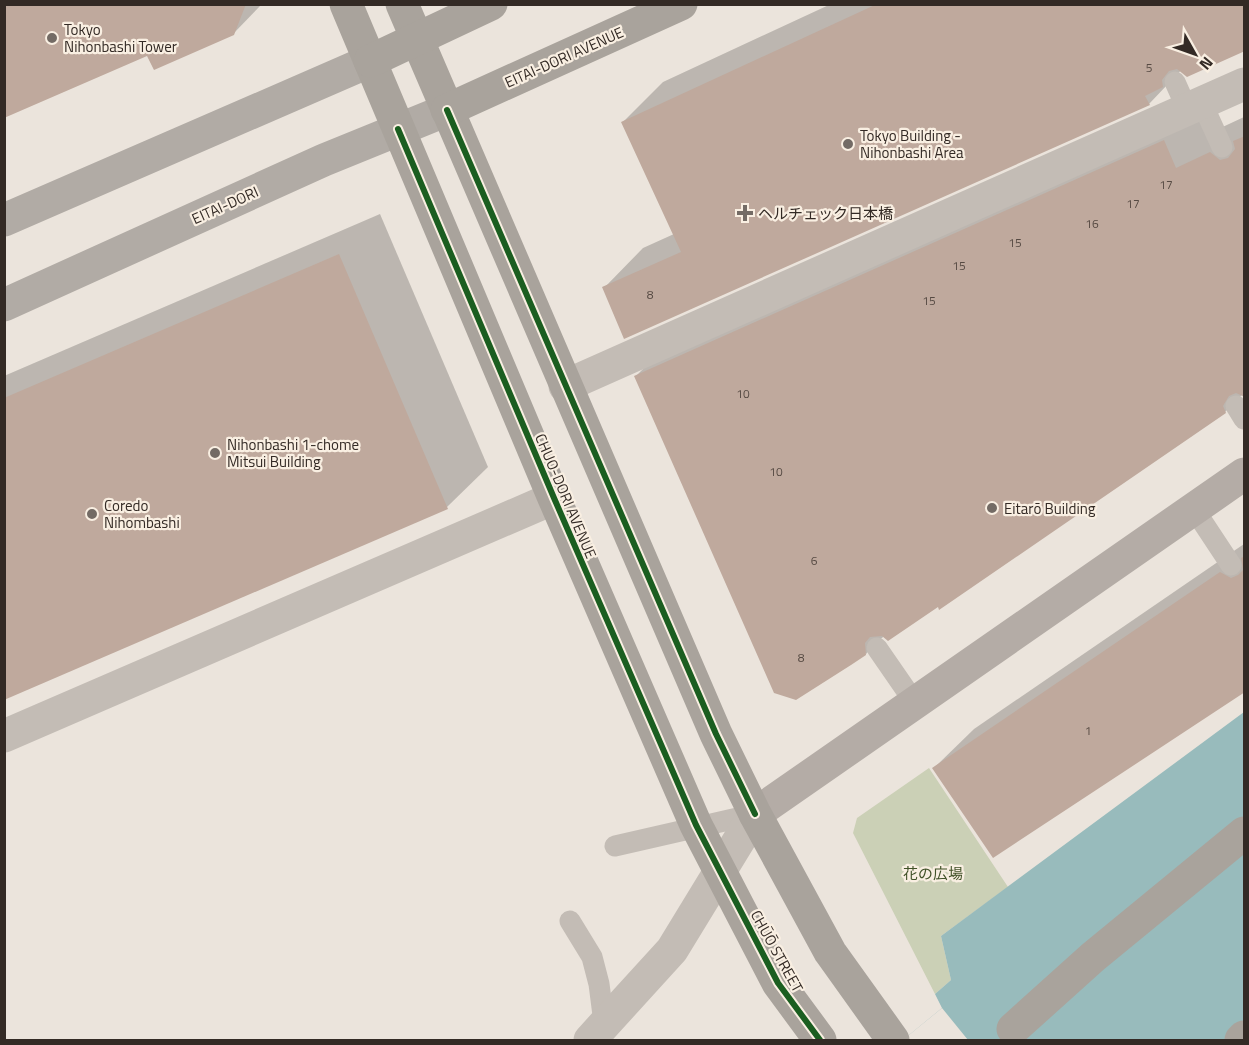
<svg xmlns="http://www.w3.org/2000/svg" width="1249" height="1045" font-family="'Titillium Web','Noto Sans JP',sans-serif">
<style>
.green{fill:#cbd0b6}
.water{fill:#98bbbc}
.pier{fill:#ebe4dc}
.shadow{fill:#0003}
.building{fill:#bfa99d}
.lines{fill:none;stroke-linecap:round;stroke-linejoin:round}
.lane{stroke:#c3bcb5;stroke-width:21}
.street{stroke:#c3bcb5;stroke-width:33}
.secondary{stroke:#b4aca6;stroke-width:33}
.primary{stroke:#b1aba5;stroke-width:33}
.highway{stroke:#a9a39c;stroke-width:33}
.highway-bridge{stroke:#a9a39c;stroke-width:33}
.cycleway-casing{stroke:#f9efe2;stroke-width:10}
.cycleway{stroke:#1b5e20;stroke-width:6}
.poi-dot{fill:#736b65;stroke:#f9efe2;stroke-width:2}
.labels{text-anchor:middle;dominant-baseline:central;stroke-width:4.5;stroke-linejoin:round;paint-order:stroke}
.number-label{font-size:12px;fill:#564a43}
.poi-label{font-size:15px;fill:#332a25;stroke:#f9efe2;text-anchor:start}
.street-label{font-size:15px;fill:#332a25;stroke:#f9efe2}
.park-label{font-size:15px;fill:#415228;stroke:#f9efe2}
</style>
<rect width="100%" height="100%" fill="#ebe4dc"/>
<polygon class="green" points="929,768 1008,887 941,936 951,980 935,994 853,833 857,818"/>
<polygon class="water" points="1244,712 1244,1040 903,1040 942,1008 935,994 951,980 941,936"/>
<polygon class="pier" points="942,1008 968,1040 903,1040 915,1030"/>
<g class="shadow">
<polygon points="4,4 262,4 233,34 148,54"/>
<polygon points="831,4 1244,4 1149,104 604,288 643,248 674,234 623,122 663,82"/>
<polygon points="1202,103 1214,131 1244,117 1244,396 1242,395 1225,412 938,605 884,636 866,654 636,376 674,338"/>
<polygon points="380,214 488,467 447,507 4,699 4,376"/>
<polygon points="1244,544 1244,690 934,768 974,729"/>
</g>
<g class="building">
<polygon points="4,4 246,4 234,35 154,70 147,56 4,118"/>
<polygon points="877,4 1245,4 1245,51 1187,77 1177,69 1169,71 1162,80 1163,87 1145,96 1150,105 624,339 602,287 681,252 621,122"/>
<polygon points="1245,136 1245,397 1236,393 1229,396 1223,406 1226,413 939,610 938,607 888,641 882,636 870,637 865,643 866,655 851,665 796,700 774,693 634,376 1164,140 1176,168 1210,152 1220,160 1228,158 1235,149 1233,141"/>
<polygon points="339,254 448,509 4,700 4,398"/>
<polygon points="1245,556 1245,692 993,858 932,768 1220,572 1231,578 1238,575 1243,570 1241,558"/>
</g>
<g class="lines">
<g class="lane">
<polyline points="1175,82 1187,109"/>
<polyline points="1202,103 1222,147"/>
<polyline points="1236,406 1244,419"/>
<polyline points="1194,509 1231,565"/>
<polyline points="877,648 915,703"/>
<polyline points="615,846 755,814"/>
<polyline points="570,921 592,957 599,984 604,1023"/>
</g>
<g class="street">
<polyline points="565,386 1244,84"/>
<polyline points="4,736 554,498"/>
<polyline points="590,1040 672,950 755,814"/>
</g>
<polyline class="secondary" points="755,814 1244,474"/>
<g class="primary">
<polyline points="4,220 370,61"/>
<polyline points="4,305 324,160 447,110"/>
</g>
<g class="highway">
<polyline points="346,4 554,498 696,825 778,983 820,1040"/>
<polyline points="402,4 716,734 755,814 830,952 893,1040"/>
<polyline points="370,61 491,4"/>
<polyline points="447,110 681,4"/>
<polyline points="1241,1040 1244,1037"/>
</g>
<polyline class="highway-bridge" points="1013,1029 1093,957 1244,833"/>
<defs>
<g id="cycleway">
<polyline points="447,110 716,734 755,814"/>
<polyline points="398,129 554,498 696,825 778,983 820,1040"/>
</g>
</defs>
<use href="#cycleway" class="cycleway-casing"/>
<use href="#cycleway" class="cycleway"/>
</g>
<g class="poi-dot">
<circle cx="52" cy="38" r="6"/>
<circle cx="848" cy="144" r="6"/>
<path d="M742 204h6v6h6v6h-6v6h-6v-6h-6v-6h6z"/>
<circle cx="215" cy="453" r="6"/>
<circle cx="992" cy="508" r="6"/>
<circle cx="92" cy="514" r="6"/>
</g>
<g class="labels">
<g class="number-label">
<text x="1149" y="67">5</text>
<text x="1166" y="184">17</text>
<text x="1133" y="203">17</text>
<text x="1092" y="223">16</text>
<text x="1015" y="242">15</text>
<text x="959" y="265">15</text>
<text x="650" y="294">8</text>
<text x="929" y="300">15</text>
<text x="743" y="393">10</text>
<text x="776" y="471">10</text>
<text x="814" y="560">6</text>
<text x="801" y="657">8</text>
<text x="1088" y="730">1</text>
</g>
<g class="poi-label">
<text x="64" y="29">Tokyo<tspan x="64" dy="17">Nihonbashi Tower</tspan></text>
<text x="860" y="135">Tokyo Building -<tspan x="860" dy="17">Nihonbashi Area</tspan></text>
<text x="758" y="213">ヘルチェック日本橋</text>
<text x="227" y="444">Nihonbashi 1-chome<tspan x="227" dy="17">Mitsui Building</tspan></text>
<text x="104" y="505">Coredo<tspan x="104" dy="17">Nihombashi</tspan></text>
<text x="1004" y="508">Eitarō Building</text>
</g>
<g class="street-label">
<text transform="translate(564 57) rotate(-24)">EITAI-DORI AVENUE</text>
<text transform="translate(225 205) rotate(-24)">EITAI-DORI</text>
<text transform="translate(566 496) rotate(67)">CHUO-DORI AVENUE</text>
<text transform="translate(777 951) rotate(61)">CHŪŌ STREET</text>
</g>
<g class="park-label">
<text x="933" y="873">花の広場</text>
</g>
</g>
<rect width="1249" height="1045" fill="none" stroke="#332a25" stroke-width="12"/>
<g transform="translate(1195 54) rotate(130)" stroke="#f9efe2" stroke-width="4.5" paint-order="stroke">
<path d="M0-4.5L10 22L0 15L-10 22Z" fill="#332a25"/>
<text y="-9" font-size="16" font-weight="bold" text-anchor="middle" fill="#332a25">N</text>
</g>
</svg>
